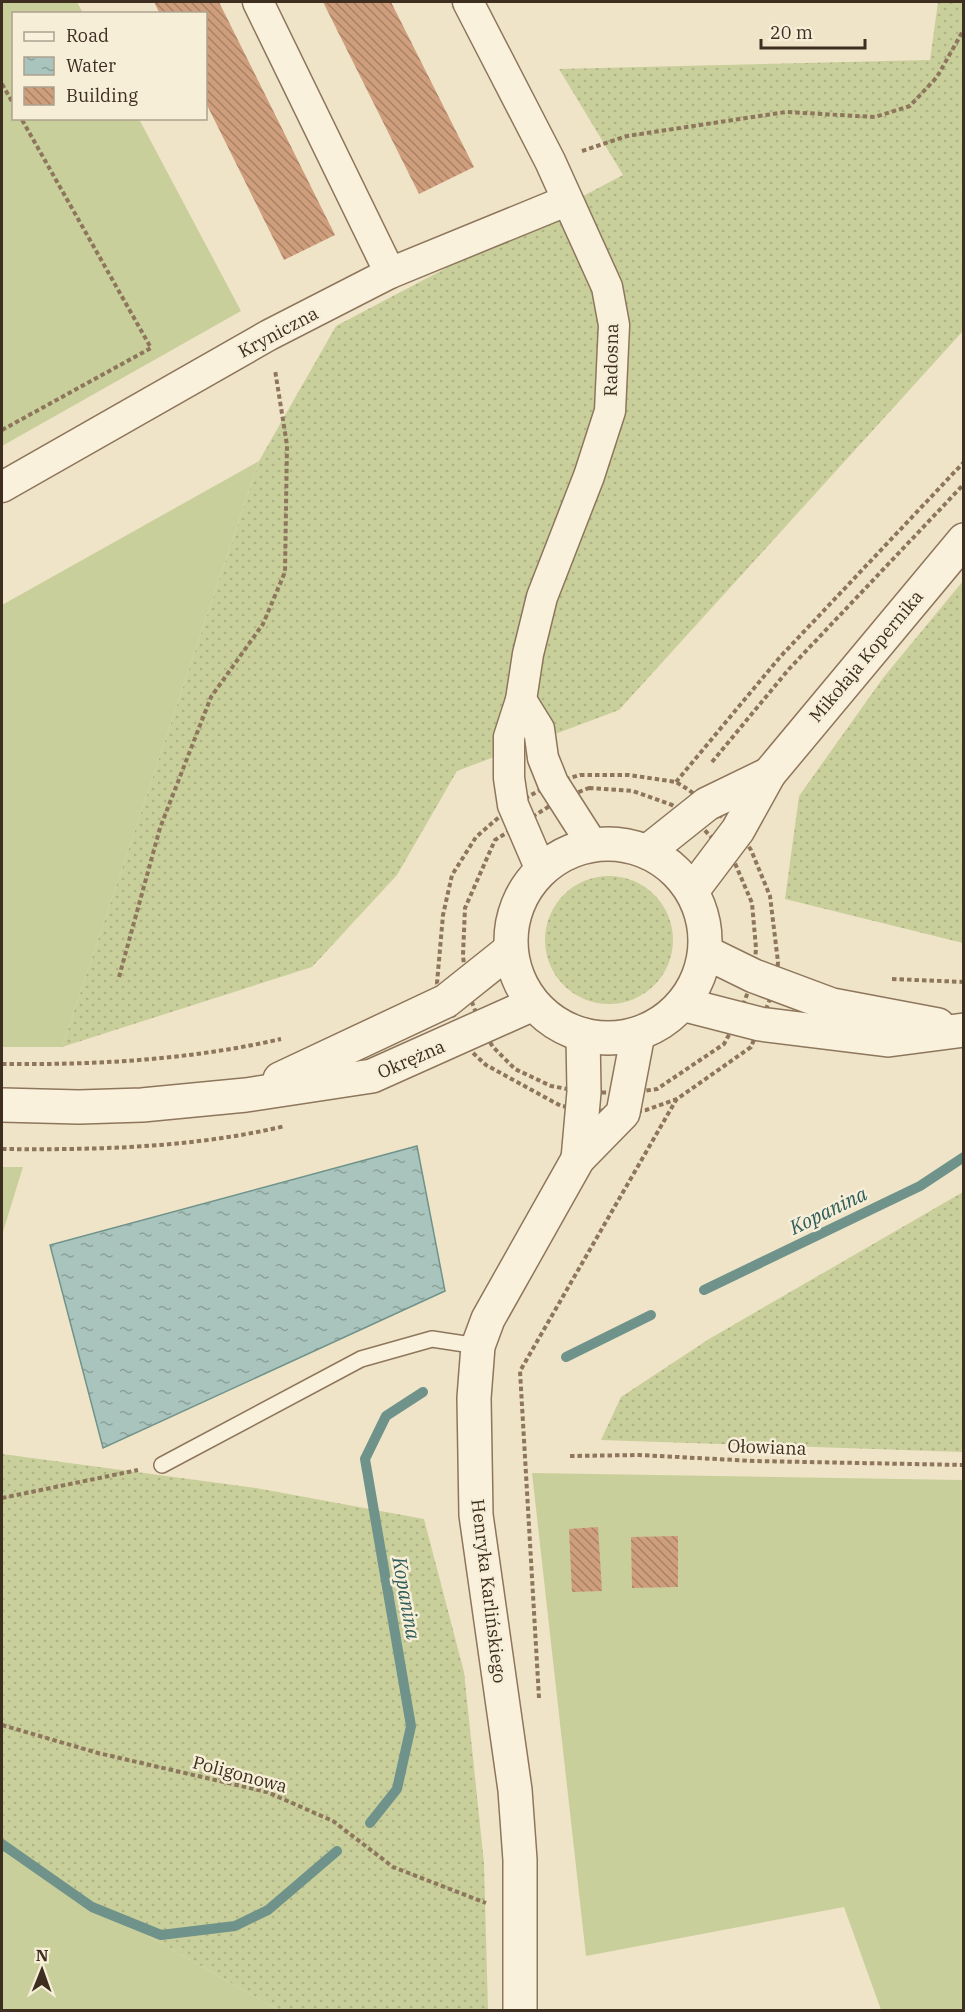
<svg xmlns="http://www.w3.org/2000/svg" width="965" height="2012" font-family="'IBM Plex Serif',serif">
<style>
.grass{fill:url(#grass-dots)}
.garden{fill:#c9cf9b}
.water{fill:url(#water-ripples);stroke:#6f938a;stroke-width:1.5}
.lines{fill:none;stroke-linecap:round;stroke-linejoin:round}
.stream{stroke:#6f938a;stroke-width:10}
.building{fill:url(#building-back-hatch)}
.service-casing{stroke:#8d765c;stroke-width:18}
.minor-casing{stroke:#8d765c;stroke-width:33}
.tertiary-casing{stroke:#8d765c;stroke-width:36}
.path{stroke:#8d765c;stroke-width:4;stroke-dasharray:4.5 3;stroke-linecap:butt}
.service{stroke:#faf1dc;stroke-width:15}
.minor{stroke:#faf1dc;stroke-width:30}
.tertiary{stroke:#faf1dc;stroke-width:33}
.labels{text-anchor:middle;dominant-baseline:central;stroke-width:5;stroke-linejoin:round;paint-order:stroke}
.street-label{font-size:18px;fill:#3d2e20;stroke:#f7eed8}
.water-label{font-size:20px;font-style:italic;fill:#2f5d5a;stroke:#f7eed8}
</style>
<defs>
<pattern id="grass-dots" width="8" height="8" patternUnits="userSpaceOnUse" patternTransform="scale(1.5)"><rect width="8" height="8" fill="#c9cf9b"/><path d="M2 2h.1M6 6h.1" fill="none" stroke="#aeb285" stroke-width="1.8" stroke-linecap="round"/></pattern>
<pattern id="water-ripples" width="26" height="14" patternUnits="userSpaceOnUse" patternTransform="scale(1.5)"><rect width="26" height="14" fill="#a9c4bc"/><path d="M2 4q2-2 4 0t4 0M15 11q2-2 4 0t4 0" fill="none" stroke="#8ba098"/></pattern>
<pattern id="building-back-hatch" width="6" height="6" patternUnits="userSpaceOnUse" patternTransform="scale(1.5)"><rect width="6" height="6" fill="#cf9f7d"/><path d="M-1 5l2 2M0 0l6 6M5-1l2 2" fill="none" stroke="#a98266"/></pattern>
</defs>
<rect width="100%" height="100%" fill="#f0e4c8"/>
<g class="grass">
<polygon points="938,2 963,2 963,331 619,710 457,771 397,875 312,967 62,1047 259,461 336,326 623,175 559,69 930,60"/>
<polygon points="963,581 963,943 785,899 799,796 883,678"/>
<circle cx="609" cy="940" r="64"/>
<polygon points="963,1192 963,1452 601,1440 621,1397 709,1339"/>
<polygon points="2,1454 256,1488 424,1519 464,1672 484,1863 488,2010 278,2010 2,1852"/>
</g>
<g class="garden">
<polygon points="2,2 77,2 83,13 14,14 14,118 139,119 241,311 2,446"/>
<polygon points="259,461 62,1047 2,1047 2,605"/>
<polygon points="2,1167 23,1167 2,1235"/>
<polygon points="532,1473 963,1480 963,2010 881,2010 844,1907 586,1956"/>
<polygon points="2,1852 278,2010 2,2010"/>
</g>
<polygon class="water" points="417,1146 445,1291 103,1448 50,1245"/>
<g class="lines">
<g class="stream">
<polyline points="704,1290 920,1186 964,1157"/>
<polyline points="566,1357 651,1315"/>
<polyline points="370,1823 397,1789 411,1726 365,1459 386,1416 423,1392"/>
<polyline points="2,1844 92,1907 161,1935 235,1926 268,1910 337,1851"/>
</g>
</g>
<g class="building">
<polygon points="154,2 219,2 335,235 284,260 206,103 206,14 160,14"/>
<polygon points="323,2 391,2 474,167 419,194"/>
<polygon points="598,1527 602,1591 572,1592 569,1529"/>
<polygon points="678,1536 678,1587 632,1588 631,1537"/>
</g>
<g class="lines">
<defs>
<polyline id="service" points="162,1465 361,1359 432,1339 478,1346"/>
<g id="minor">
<polyline points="258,2 390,273"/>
<polyline points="468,2 550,161 607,287 614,325 610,411 589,476 542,597 528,654 521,700 509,737 509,778 513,805 541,870"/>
<polyline points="2,487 269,335 390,273 566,201"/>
<polyline points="521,700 539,729 543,758 553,783 592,844"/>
</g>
<g id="tertiary">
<circle cx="608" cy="941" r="97"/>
<polyline points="648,851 707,804 769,774"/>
<polyline points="692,891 738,830 769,774 964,540"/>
<polyline points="705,952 754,976 832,1005 938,1025"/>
<polyline points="682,1004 760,1024 888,1040 964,1030"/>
<polyline points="280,1079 446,1001 510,950"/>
<polyline points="2,1105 79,1107 142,1105 246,1095 372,1076 533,1004"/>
<polyline points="578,1159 584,1092 583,1035"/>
<polyline points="520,2010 520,1860 515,1790 476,1515 474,1398 478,1346 488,1319 578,1159 623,1113 638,1034"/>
</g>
</defs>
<use href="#service" class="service-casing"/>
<use href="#minor" class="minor-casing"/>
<use href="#tertiary" class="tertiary-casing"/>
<g class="path">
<polyline points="2,84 14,105"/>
<polyline points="582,151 627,136 786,112 875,117 910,106 937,77 964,29"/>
<polyline points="2,430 151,348 21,118"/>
<polyline points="712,762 789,669 964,484"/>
<polygon points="580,775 629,775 676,782 689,790 738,830 751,850 770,896 778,962 776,984 751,1047 677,1099 646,1110 623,1113 561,1106 486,1065 473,1053 437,983 443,915 452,875 476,837 513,805 553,783"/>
<polyline points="676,782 780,657 964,462"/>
<polygon points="589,788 633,791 672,805 693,818 734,861 752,903 756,948 754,976 738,1018 724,1044 657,1089 629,1093 584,1092 551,1086 515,1069 493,1047 482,1029 466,986 463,955 465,908 495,840 561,799"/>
<polyline points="119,977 160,828 211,697 263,624 285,572 287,445 275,370"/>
<polyline points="892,979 964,982"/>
<path d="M2 1064C96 1065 189 1060 281 1039"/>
<path d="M2 1149C97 1150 192 1148 285 1126"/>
<polyline points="570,1456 639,1455 754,1461 964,1465"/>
<polyline points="2,1498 138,1470"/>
<polyline points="539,1698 520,1371 676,1100"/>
<polyline points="2,1725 98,1753 267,1792 333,1821 393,1867 486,1903"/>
</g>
<use href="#service" class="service"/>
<use href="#minor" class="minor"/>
<use href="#tertiary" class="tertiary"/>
</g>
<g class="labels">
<g class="street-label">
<text transform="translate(278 332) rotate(-28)">Kryniczna</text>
<text transform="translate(611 360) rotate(-89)">Radosna</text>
<text transform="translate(866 656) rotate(-50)">Mikołaja Kopernika</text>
<text transform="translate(411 1059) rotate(-23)">Okrężna</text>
<text transform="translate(767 1447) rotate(2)">Ołowiana</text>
<text transform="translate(489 1591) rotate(83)">Henryka Karlińskiego</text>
<text transform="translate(240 1774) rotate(15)">Poligonowa</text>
</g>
<g class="water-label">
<text transform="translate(828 1210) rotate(-26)">Kopanina</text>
<text transform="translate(407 1598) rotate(80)">Kopanina</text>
</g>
</g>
<rect width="965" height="2012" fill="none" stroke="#3d2e20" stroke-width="6"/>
<rect x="12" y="12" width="195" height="108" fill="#f7eed8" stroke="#ada18e" stroke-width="1.5"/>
<rect x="24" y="32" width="30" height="9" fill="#faf1dc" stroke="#ada18e" stroke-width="1.5"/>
<text x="66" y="42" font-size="18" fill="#3d2e20">Road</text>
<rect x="24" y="57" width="30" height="18" fill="url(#water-ripples)" stroke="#ada18e" stroke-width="1.5"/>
<text x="66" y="72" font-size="18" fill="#3d2e20">Water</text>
<rect x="24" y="87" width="30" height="18" fill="url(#building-back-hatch)" stroke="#ada18e" stroke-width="1.5"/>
<text x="66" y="102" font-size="18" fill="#3d2e20">Building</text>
<g transform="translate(42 1970) rotate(1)" stroke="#f7eed8" stroke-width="4.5" paint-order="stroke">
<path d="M0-4.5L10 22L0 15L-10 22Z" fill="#3d2e20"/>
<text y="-9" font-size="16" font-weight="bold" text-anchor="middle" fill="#3d2e20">N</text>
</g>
<path d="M761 39v9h104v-9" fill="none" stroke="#3d2e20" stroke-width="3"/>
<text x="770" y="39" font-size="18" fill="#3d2e20" stroke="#f7eed8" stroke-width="4.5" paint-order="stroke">20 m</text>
</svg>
